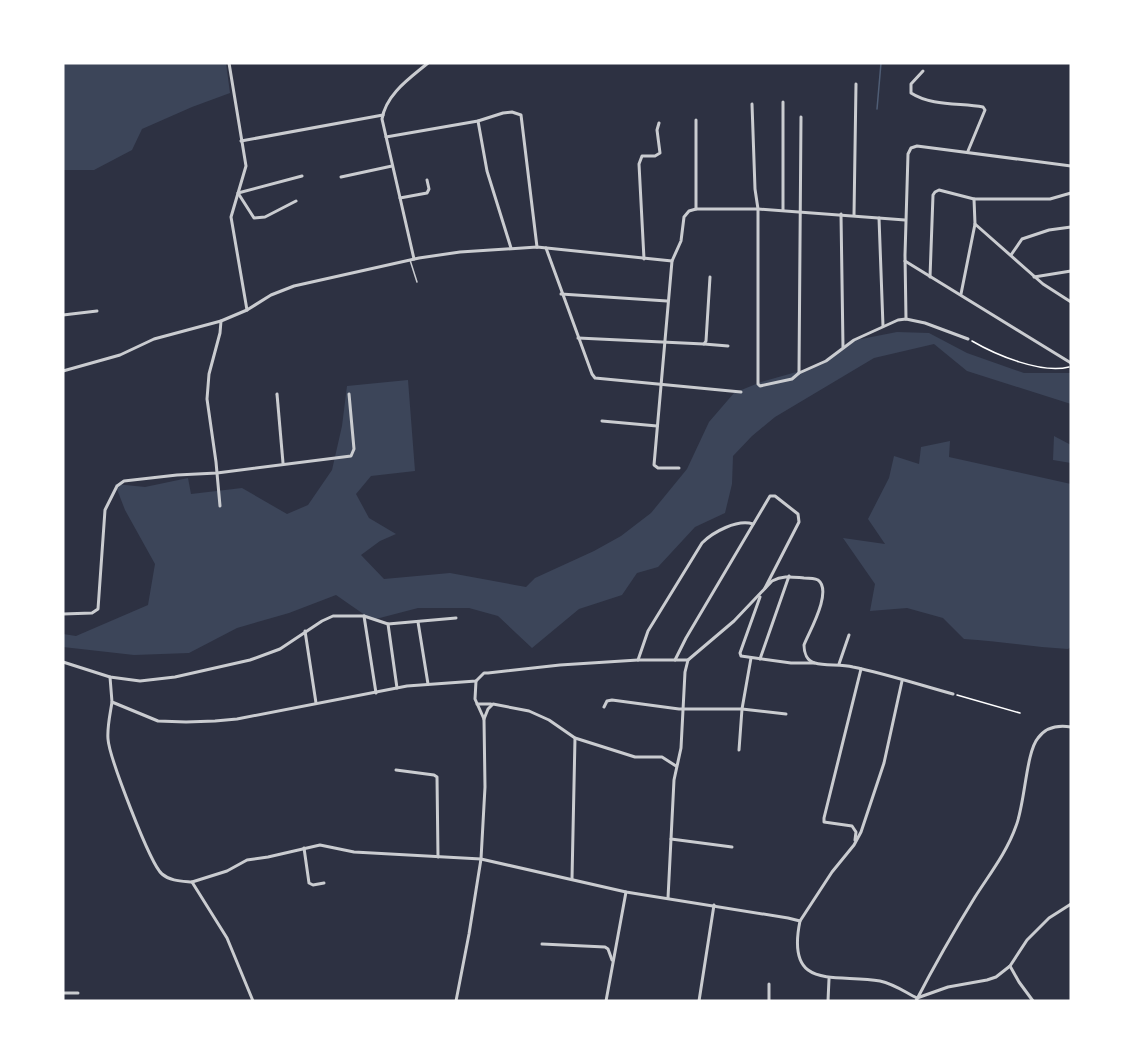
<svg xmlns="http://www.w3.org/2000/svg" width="1134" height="1064" font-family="Raleway,sans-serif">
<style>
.green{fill:#3c4559}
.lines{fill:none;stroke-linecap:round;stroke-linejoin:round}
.stream{stroke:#4f5d75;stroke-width:1.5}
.path{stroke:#fff;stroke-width:1.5}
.service{stroke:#caccd0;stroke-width:1.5}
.minor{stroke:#caccd0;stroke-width:3}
.tertiary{stroke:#caccd0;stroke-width:3}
</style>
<rect width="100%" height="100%" fill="#2d3142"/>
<g class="green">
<polygon points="63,63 226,63 230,93 192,107 142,129 132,150 94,170 63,170"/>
<polygon points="897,332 929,333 967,353 1024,373 1071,373 1071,404 967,371 934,344 874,358 775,417 752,436 733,456 732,484 725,513 695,527 658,567 637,573 622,595 579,609 532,648 498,616 469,608 418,608 372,620 336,595 289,613 237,628 189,653 134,655 63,647 63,634 76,636 148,605 155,564 125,510 115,484 145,487 188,478 191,494 242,488 287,514 308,505 332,470 342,426 347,386 408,380 415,471 371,476 356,494 369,518 396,534 380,541 361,555 384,579 450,573 526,587 535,578 594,551 621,536 651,513 687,469 709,422 734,393 761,382 821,365 856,340"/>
<polygon points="1054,436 1071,445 1071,463 1053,460"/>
<path d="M950 441 949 457 1071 484V647L1068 649C1033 647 999 641 964 639L943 618 907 608 870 611 875 584 843 538 885 544 868 519 889 478 894 456 919 464 921 447Z"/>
</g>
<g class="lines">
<polyline class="stream" points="877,109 881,63"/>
<g class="path">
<path d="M972 341C996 355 1041 374 1069 367"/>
<polyline points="957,695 1020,713"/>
</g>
<polyline class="service" points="410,260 417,282"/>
<g class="minor">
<polyline points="229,63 246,166 231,217 247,310"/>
<path d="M923 71 911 84V93C931 106 960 103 983 107L985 110 968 151"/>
<polyline points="752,104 755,189 758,209 758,384 760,386 792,379 799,373 826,361 854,340 898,320 906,319 925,323 968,339"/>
<polyline points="478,121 487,171 511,248"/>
<polyline points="386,137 478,121 503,113 512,112 521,115 537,247"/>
<polyline points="241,141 383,115"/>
<polyline points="341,177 392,166"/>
<polyline points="400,198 427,193 429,189 427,180"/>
<polyline points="296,201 265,217 254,218 238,193 302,176"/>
<polyline points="696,209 696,120"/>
<polyline points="783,210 783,102"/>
<polyline points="841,214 843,347"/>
<polyline points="854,215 856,84"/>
<polyline points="879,218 883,326"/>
<polyline points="975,224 1043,284 1071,302"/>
<polyline points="546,248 592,374 595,378 741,392"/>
<polyline points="1011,255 1022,239 1049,230 1071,227"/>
<path d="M414 259 382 119C386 94 410 78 428 63"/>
<polyline points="644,259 639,164 642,156 655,156 660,153 657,130 659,123"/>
<polyline points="672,261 654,465 658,468 679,468"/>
<polyline points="905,261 1071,363"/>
<polyline points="930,277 933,195 935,192 939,190 974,199 1050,199 1071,193"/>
<polyline points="1034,277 1071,271"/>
<polyline points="561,294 667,301"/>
<polyline points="961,294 975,224 974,199"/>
<polyline points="63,315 97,311"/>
<polyline points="906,319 905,255 908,154 911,148 917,146 1071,166"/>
<polyline points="578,338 704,344 706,341 710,277"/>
<polyline points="704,344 728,346"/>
<polyline points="63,371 120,355 154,339 221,321 247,310 271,295 294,286 419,258 460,252 537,247 672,261 681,241 684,217 689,211 696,209 758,209 905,220"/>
<polyline points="799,373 801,117"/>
<polyline points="277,394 283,463"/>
<polyline points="602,421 657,426"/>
<polyline points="220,506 216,462 207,399 209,374 220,333 221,321"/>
<polyline points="760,597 740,653 741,656 791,663 814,663"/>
<polyline points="63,614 92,613 98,609 105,510 117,486 124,481 177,475 217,473 351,456 354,449 349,394"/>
<polyline points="364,616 376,693"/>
<polyline points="418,622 428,684"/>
<polyline points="388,624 397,688"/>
<polyline points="305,631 316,703"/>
<polyline points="760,659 789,576"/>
<path d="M638 660 648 631 702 543C713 532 737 519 753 524"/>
<polyline points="675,660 686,638 770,496 775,496 798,514 799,522 765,588"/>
<polyline points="63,662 110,677 140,681 175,677 250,660 280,649 322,621 333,616 364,616 388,624 456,618"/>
<polyline points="839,664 849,635"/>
<path d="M110 677 112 702 158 721 186 722 215 721 237 719 407 686 476 681 484 673H488L560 665 638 660H688L734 621 772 581C783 575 792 577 804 578 808 578 814 578 818 580 833 591 809 632 804 645 804 653 807 661 815 663 825 666 841 664 853 667 887 674 920 685 953 694"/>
<path d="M112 702C110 715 107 727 108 739 109 756 150 864 162 874 170 881 181 881 192 882L227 938 253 1001"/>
<polyline points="477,704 491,704"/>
<polyline points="604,707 607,701 612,700 679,709 742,709 786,714"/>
<polyline points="484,719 488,709 493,704 529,711 549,720 575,738 635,757 662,757 676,766"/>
<polyline points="739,750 742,709 751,658"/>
<polyline points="396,770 434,775 437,777 438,857"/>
<polyline points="671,839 732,847"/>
<polyline points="855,840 856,832 852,826 824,822 824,818 861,669"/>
<polyline points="304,848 309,883 313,885 324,883"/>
<polyline points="572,879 575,738"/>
<path d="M192 882 227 871 247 860 268 857 320 845 354 852 481 859 626 892 788 918 800 921C785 993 837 973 880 981 894 984 905 992 917 998L948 987 987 980 996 977 1010 966 1027 940 1049 918 1071 904"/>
<polyline points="668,898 674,780 681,748 685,672 688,660"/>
<polyline points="800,921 832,872 854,845 861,832 884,763 902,681"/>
<polyline points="542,944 605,947 608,949 612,960"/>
<polyline points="1010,966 1019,982 1033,1001"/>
<polyline points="63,993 78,993"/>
<polyline points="456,1001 469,934 481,859 485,787 484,719 475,699 476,681"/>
<polyline points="606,1001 626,892"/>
<polyline points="699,1001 714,905"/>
<polyline points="769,1001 769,984"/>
<polyline points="828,1001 829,979"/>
</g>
<path class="tertiary" d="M916 1001C934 966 954 931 975 897 989 875 1007 852 1016 826 1025 804 1026 752 1038 738 1046 727 1059 725 1071 727"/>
</g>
<rect width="1134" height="1064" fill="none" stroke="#ffffff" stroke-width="129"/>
</svg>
